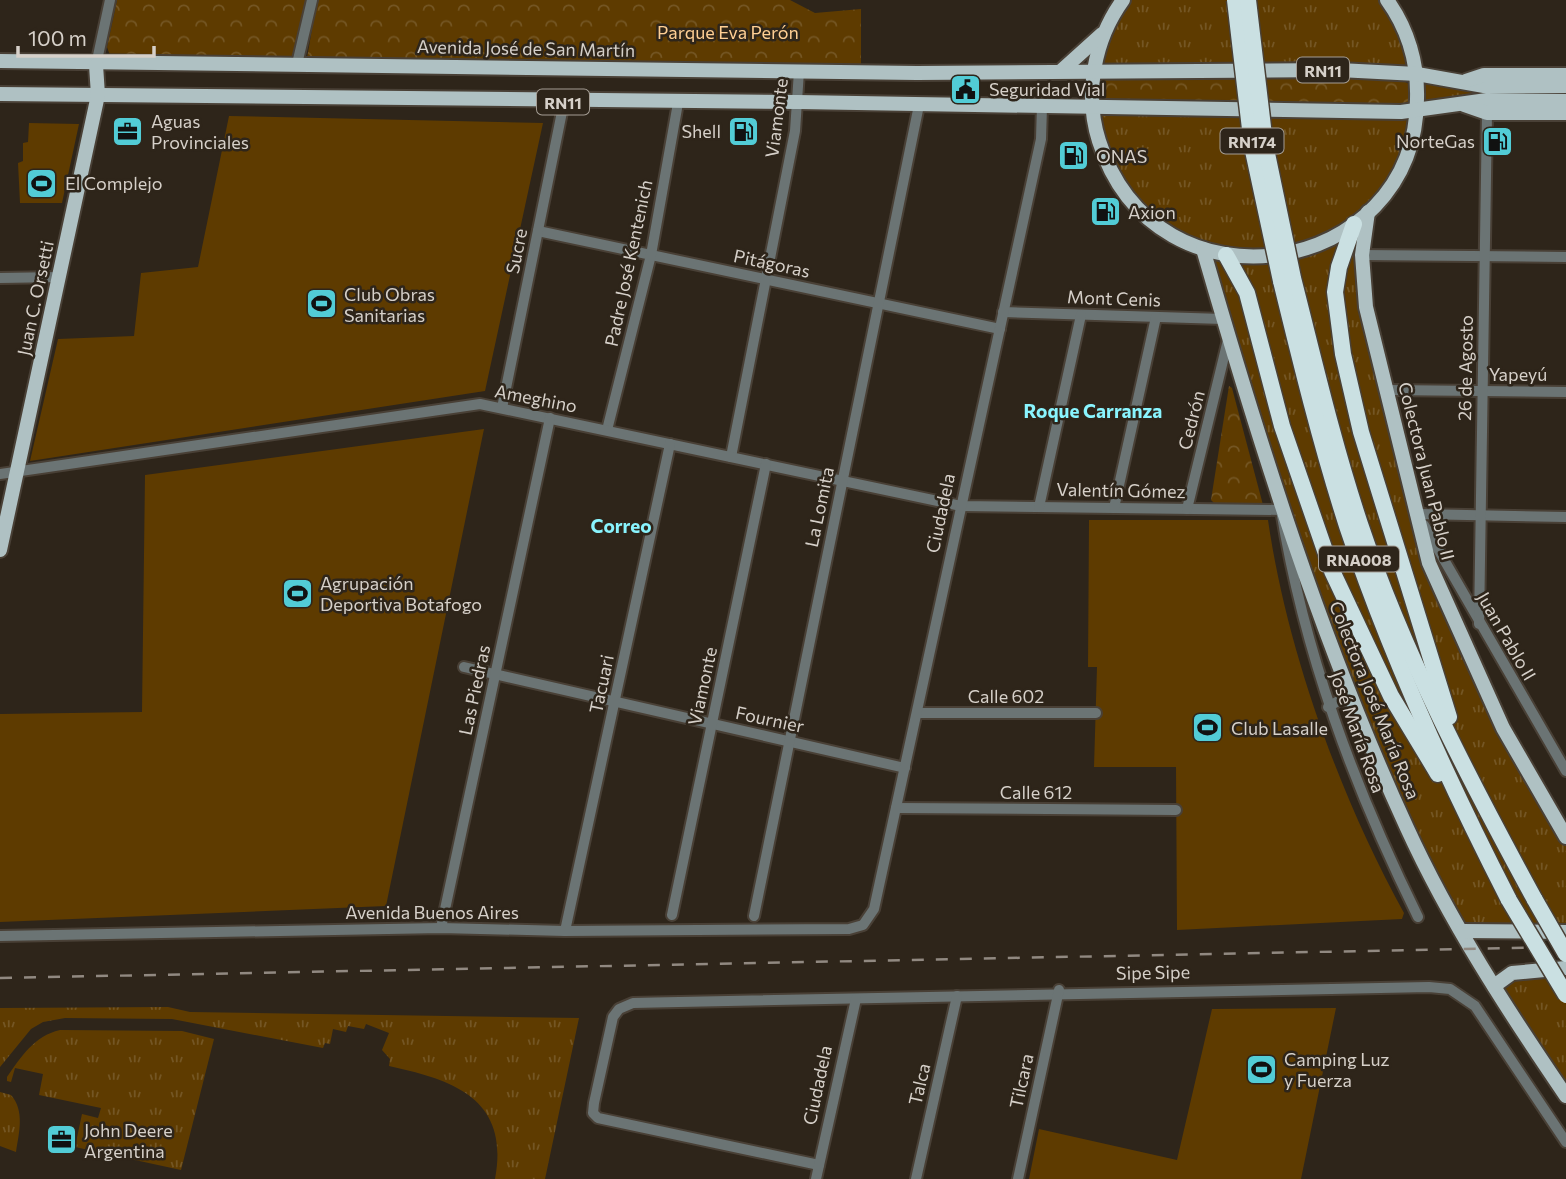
<svg xmlns="http://www.w3.org/2000/svg" width="1566" height="1179" font-family="Commissioner,sans-serif">
<style>
.grass{fill:url(#grass-tufts)}
.park{fill:url(#park-crowns)}
.pitch{fill:#5e3b00}
.lines{fill:none;stroke-linecap:round;stroke-linejoin:round}
.minor-casing{stroke:#494036;stroke-width:14}
.major-casing{stroke:#494036;stroke-width:18}
.highway-casing{stroke:#494036;stroke-width:19}
.minor{stroke:#6b7474;stroke-width:10}
.major{stroke:#afc1c3;stroke-width:14}
.highway{stroke:#cae0e2;stroke-width:16}
.rail{stroke:#918981;stroke-width:2.5;stroke-dasharray:12 12;stroke-linecap:butt}
.highway-bridge-casing{stroke:#494036;stroke-width:19;stroke-linecap:butt}
.highway-bridge{stroke:#cae0e2;stroke-width:16}
.labels{text-anchor:middle;dominant-baseline:central;stroke-width:5;stroke-linejoin:round;paint-order:stroke}
.shield{fill:#2e251a;stroke:#a49d94;stroke-width:2}
.shield-label{font-size:16px;font-weight:bold;fill:#d6d0c9}
.park-label{font-size:18px;fill:#ffcf94;stroke:#2e251a}
.street-label{font-size:18px;fill:#d6d0c9;stroke:#2e251a}
.poi-label{font-size:18px;fill:#d6d0c9;stroke:#2e251a;text-anchor:start}
.neighbourhood-label{font-size:19px;font-weight:bold;fill:#89f4fe;stroke:#2e251a}
</style>
<defs>
<pattern id="grass-tufts" width="24" height="20" patternUnits="userSpaceOnUse" patternTransform="scale(1.75)"><rect width="24" height="20" fill="#5e3b00"/><path d="M3 7l-1-3M5 7V3M7 7l1-3M15 17l-1-3M17 17v-4M19 17l1-3" fill="none" stroke="#745624"/></pattern>
<pattern id="park-crowns" width="20" height="18" patternUnits="userSpaceOnUse" patternTransform="scale(1.75)"><rect width="20" height="18" fill="#5e3b00"/><path d="M2 6a3 3 0 1 1 6 0M12 15a3 3 0 1 1 6 0" fill="none" stroke="#745624"/></pattern>
</defs>
<rect width="100%" height="100%" fill="#2e251a"/>
<g class="grass">
<polygon points="1115,0 1387,0 1417,74 1465,82 1566,75 1566,113 1461,105 1417,112 1413,138 1368,212 1366,307 1419,514 1466,648 1566,837 1566,932 1462,931 1353,703 1203,250 1131,201 1093,107 1417,112 1417,75 1094,72"/>
<polygon points="1566,968 1566,1096 1494,986 1503,979"/>
<path d="M168 1007 190 1012 579 1018 545 1179H495C510 1099 454 1080 389 1066L390 1059 382 1050 389 1033 366 1024 364 1029 348 1026 346 1032 333 1029 330 1044 325 1043 323 1048 172 1019 65 1018 43 1022 31 1029 0 1067V1008Z"/>
<path d="M60 1030 182 1031 214 1039 181 1170 75 1147 82 1114 98 1118 101 1108 39 1095 43 1074 15 1068 11 1082 7 1081V1077C21 1057 34 1036 60 1030Z"/>
<path d="M0 1092 11 1095C25 1111 19 1133 16 1152L0 1146Z"/>
</g>
<g class="park">
<polygon points="117,0 307,0 294,54 286,61 111,58 107,47"/>
<polygon points="317,0 790,0 815,13 861,9 861,66 307,58"/>
<polygon points="1398,78 1409,84 1410,100 1406,107 1097,101 1099,79"/>
<polygon points="1229,386 1232,388 1263,505 1215,504 1211,500"/>
</g>
<g class="pitch">
<polygon points="229,116 543,123 485,391 30,461 58,339 134,336 141,273 198,267"/>
<polygon points="29,123 79,124 62,203 20,203 18,163 23,161 23,143 28,142"/>
<polygon points="484,429 386,906 0,922 0,714 142,712 145,475"/>
<path d="M1089 520H1268C1287 651 1340 797 1404 913L1402 919 1177 930 1176 767H1094L1097 667H1088Z"/>
<polygon points="1336,1008 1301,1179 1029,1179 1039,1129 1177,1160 1212,1009"/>
</g>
<g class="lines">
<defs>
<g id="minor">
<polyline points="297,64 312,0"/>
<polyline points="96,65 110,0"/>
<polyline points="538,231 1000,329"/>
<polyline points="1362,255 1566,257"/>
<polyline points="0,278 60,277"/>
<polyline points="1003,312 1223,319"/>
<polyline points="1387,390 1566,392"/>
<polyline points="502,408 564,102"/>
<polyline points="607,430 651,255 678,103"/>
<polyline points="731,457 795,131 799,71"/>
<path d="M0 474 480 404 961 506 1281 510C1304 653 1354 787 1418 917"/>
<polyline points="1039,507 1081,315"/>
<polyline points="1114,508 1156,317"/>
<polyline points="1187,509 1228,340"/>
<polyline points="1419,514 1566,517"/>
<polyline points="1424,525 1566,771"/>
<polyline points="1479,624 1487,113"/>
<polyline points="464,667 905,768"/>
<polyline points="1328,707 1340,700 1353,703"/>
<polyline points="917,713 1096,713"/>
<polyline points="896,808 1176,810"/>
<polyline points="672,915 766,464"/>
<polyline points="754,916 919,105"/>
<polyline points="441,928 550,418"/>
<polyline points="565,931 670,444"/>
<polyline points="0,936 441,928 565,931 849,929 863,925 874,909 1041,139 1042,106"/>
<path d="M819 1165 598 1118 593 1113 594 1103 613 1017 619 1009 633 1003C898 996 1163 990 1429 987L1450 989 1475 1006 1566 1142"/>
<polyline points="816,1179 856,999"/>
<polyline points="916,1179 957,996"/>
<polyline points="1018,1179 1059,990"/>
</g>
<g id="major">
<path d="M1123 0C1094 40 1084 94 1099 141 1156 321 1416 278 1417 99 1418 64 1408 29 1387 0"/>
<polyline points="0,61 917,73 1339,70 1417,74 1484,86 1566,86"/>
<polyline points="1061,71 1102,34"/>
<polyline points="1466,81 1484,75 1566,75"/>
<polyline points="0,94 798,102 1401,112 1487,100 1566,101"/>
<polyline points="1464,105 1487,113 1566,113"/>
<polyline points="1368,212 1362,255 1366,307 1429,563 1503,728 1566,837"/>
<path d="M1203 249C1260 446 1321 641 1407 828 1450 922 1508 1011 1566 1096"/>
<polyline points="0,550 98,95 96,65"/>
<polyline points="1462,931 1566,932"/>
<polyline points="1494,986 1512,973 1566,968"/>
</g>
<g id="highway">
<polyline points="1354,224 1339,267 1335,292 1343,354 1361,432 1449,717"/>
<polyline points="1226,255 1247,293 1282,426 1332,571 1391,696 1438,774"/>
<path d="M1293 278C1314 360 1333 443 1360 524 1404 655 1469 779 1535 900"/>
<path d="M1281 281C1301 363 1321 445 1347 526 1390 655 1447 779 1509 900"/>
</g>
</defs>
<use href="#minor" class="minor-casing"/>
<use href="#major" class="major-casing"/>
<use href="#highway" class="highway-casing"/>
<use href="#minor" class="minor"/>
<use href="#major" class="major"/>
<use href="#highway" class="highway"/>
<polyline class="rail" points="0,978 1566,947"/>
<defs>
<g id="highway-bridge">
<polyline points="1235,0 1252,146 1281,281"/>
<polyline points="1248,0 1265,144 1293,278"/>
<polyline points="1509,900 1566,995"/>
<polyline points="1535,900 1566,954"/>
</g>
</defs>
<use href="#highway-bridge" class="highway-bridge-casing"/>
<use href="#highway-bridge" class="highway-bridge"/>
</g>
<defs>
<symbol id="civic-square" viewBox="-11 -11 22 22"><rect x="-9" y="-9" width="18" height="18" rx="4" fill="#52ccd6" stroke="#2e251a"/><path d="M-.6-6.5H3V-4.5H.6V-3L4-1V1h2V6H-6V1h2V-1L-.6-3ZM-1.2 2.5V6h2.4V2.5Z" fill="#111"/></symbol>
<symbol id="office-square" viewBox="-11 -11 22 22"><rect x="-9" y="-9" width="18" height="18" rx="4" fill="#52ccd6" stroke="#2e251a"/><path d="M-6-3h4V-5.5h4V-3h4V5H-6ZM-1-4.5V-3h2v-1.5ZM-6 0V1H6V0Z" fill="#111"/></symbol>
<symbol id="fuel-square" viewBox="-11 -11 22 22"><rect x="-9" y="-9" width="18" height="18" rx="4" fill="#52ccd6" stroke="#2e251a"/><path d="M-5.5-6h7V0h2V4h1.3V-2.5L3-4.5l.8-.8L6-3V5H2.5V1h-1V6h-7ZM-4.2-4.7v3.2H.2V-4.7Z" fill="#111"/></symbol>
<symbol id="stadium-square" viewBox="-11 -11 22 22"><rect x="-9" y="-9" width="18" height="18" rx="4" fill="#52ccd6" stroke="#2e251a"/><path d="M0-5a6.5 5 0 1 0 0 10a6.5 5 0 1 0 0-10ZM-3.5-1.8h7v3.6h-7Z" fill="#111"/></symbol>
</defs>
<g fill-rule="evenodd">
<use href="#civic-square" x="948" y="72" width="35" height="35"/>
<use href="#office-square" x="110" y="114" width="35" height="35"/>
<use href="#fuel-square" x="726" y="114" width="35" height="35"/>
<use href="#fuel-square" x="1480" y="124" width="35" height="35"/>
<use href="#fuel-square" x="1056" y="138" width="35" height="35"/>
<use href="#stadium-square" x="24" y="166" width="35" height="35"/>
<use href="#fuel-square" x="1088" y="194" width="35" height="35"/>
<use href="#stadium-square" x="304" y="286" width="35" height="35"/>
<use href="#stadium-square" x="280" y="576" width="35" height="35"/>
<use href="#stadium-square" x="1190" y="710" width="35" height="35"/>
<use href="#stadium-square" x="1244" y="1052" width="35" height="35"/>
<use href="#office-square" x="44" y="1122" width="35" height="35"/>
</g>
<g class="labels">
<g class="shield">
<rect x="1297" y="57.5" width="52" height="25" rx="5"/>
<rect x="537" y="89.5" width="52" height="25" rx="5"/>
<rect x="1220.5" y="128.5" width="63" height="25" rx="5"/>
<rect x="1319" y="546.5" width="80" height="25" rx="5"/>
</g>
<g class="shield-label">
<text x="1323" y="70">RN11</text>
<text x="563" y="102">RN11</text>
<text x="1252" y="141">RN174</text>
<text x="1359" y="559">RNA008</text>
</g>
<g class="park-label">
<text x="728" y="32">Parque Eva Perón</text>
</g>
<g class="street-label">
<text transform="translate(526 48) rotate(1)">Avenida José de San Martín</text>
<text transform="translate(776 118) rotate(-83)">Viamonte</text>
<text transform="translate(516 251) rotate(-79)">Sucre</text>
<text transform="translate(628 263) rotate(-78)">Padre José Kentenich</text>
<text transform="translate(772 263) rotate(12)">Pitágoras</text>
<text transform="translate(35 298) rotate(-78)">Juan C. Orsetti</text>
<text transform="translate(1114 298) rotate(2)">Mont Cenis</text>
<text transform="translate(1465 368) rotate(-89)">26 de Agosto</text>
<text x="1518" y="374">Yapeyú</text>
<text transform="translate(536 398) rotate(11)">Ameghino</text>
<text transform="translate(1191 420) rotate(-76)">Cedrón</text>
<text transform="translate(1427 471) rotate(76)">Colectora Juan Pablo II</text>
<text transform="translate(1121 490) rotate(1)">Valentín Gómez</text>
<text transform="translate(819 507) rotate(-78)">La Lomita</text>
<text transform="translate(940 513) rotate(-78)">Ciudadela</text>
<text transform="translate(1507 636) rotate(60)">Juan Pablo II</text>
<text transform="translate(601 684) rotate(-78)">Tacuari</text>
<text transform="translate(702 686) rotate(-78)">Viamonte</text>
<text transform="translate(474 690) rotate(-78)">Las Piedras</text>
<text x="1006" y="696">Calle 602</text>
<text transform="translate(1375 700) rotate(68)">Colectora José María Rosa</text>
<text transform="translate(770 719) rotate(12)">Fournier</text>
<text transform="translate(1358 732) rotate(70)">José María Rosa</text>
<text x="1036" y="792">Calle 612</text>
<text x="432" y="912">Avenida Buenos Aires</text>
<text transform="translate(1153 972) rotate(-1)">Sipe Sipe</text>
<text transform="translate(1021 1081) rotate(-78)">Tilcara</text>
<text transform="translate(919 1084) rotate(-77)">Talca</text>
<text transform="translate(817 1085) rotate(-78)">Ciudadela</text>
</g>
<g class="poi-label">
<text x="989" y="89">Seguridad Vial</text>
<text x="151" y="121">Aguas<tspan x="151" dy="21">Provinciales</tspan></text>
<text x="721" y="131" text-anchor="end">Shell</text>
<text x="1475" y="141" text-anchor="end">NorteGas</text>
<text x="1096" y="156">ONAS</text>
<text x="65" y="183">El Complejo</text>
<text x="1128" y="212">Axion</text>
<text x="344" y="294">Club Obras<tspan x="344" dy="21">Sanitarias</tspan></text>
<text x="320" y="583">Agrupación<tspan x="320" dy="21">Deportiva Botafogo</tspan></text>
<text x="1231" y="728">Club Lasalle</text>
<text x="1284" y="1059">Camping Luz<tspan x="1284" dy="21">y Fuerza</tspan></text>
<text x="84" y="1130">John Deere<tspan x="84" dy="21">Argentina</tspan></text>
</g>
<g class="neighbourhood-label">
<text x="1093" y="410">Roque Carranza</text>
<text x="621" y="525">Correo</text>
</g>
</g>
<path d="M18 46v10h136v-10" fill="none" stroke="#d6d0c9" stroke-width="3.5"/>
<text x="28" y="46" font-size="21" fill="#d6d0c9" stroke="#2e251a" stroke-width="5" paint-order="stroke">100 m</text>
</svg>
